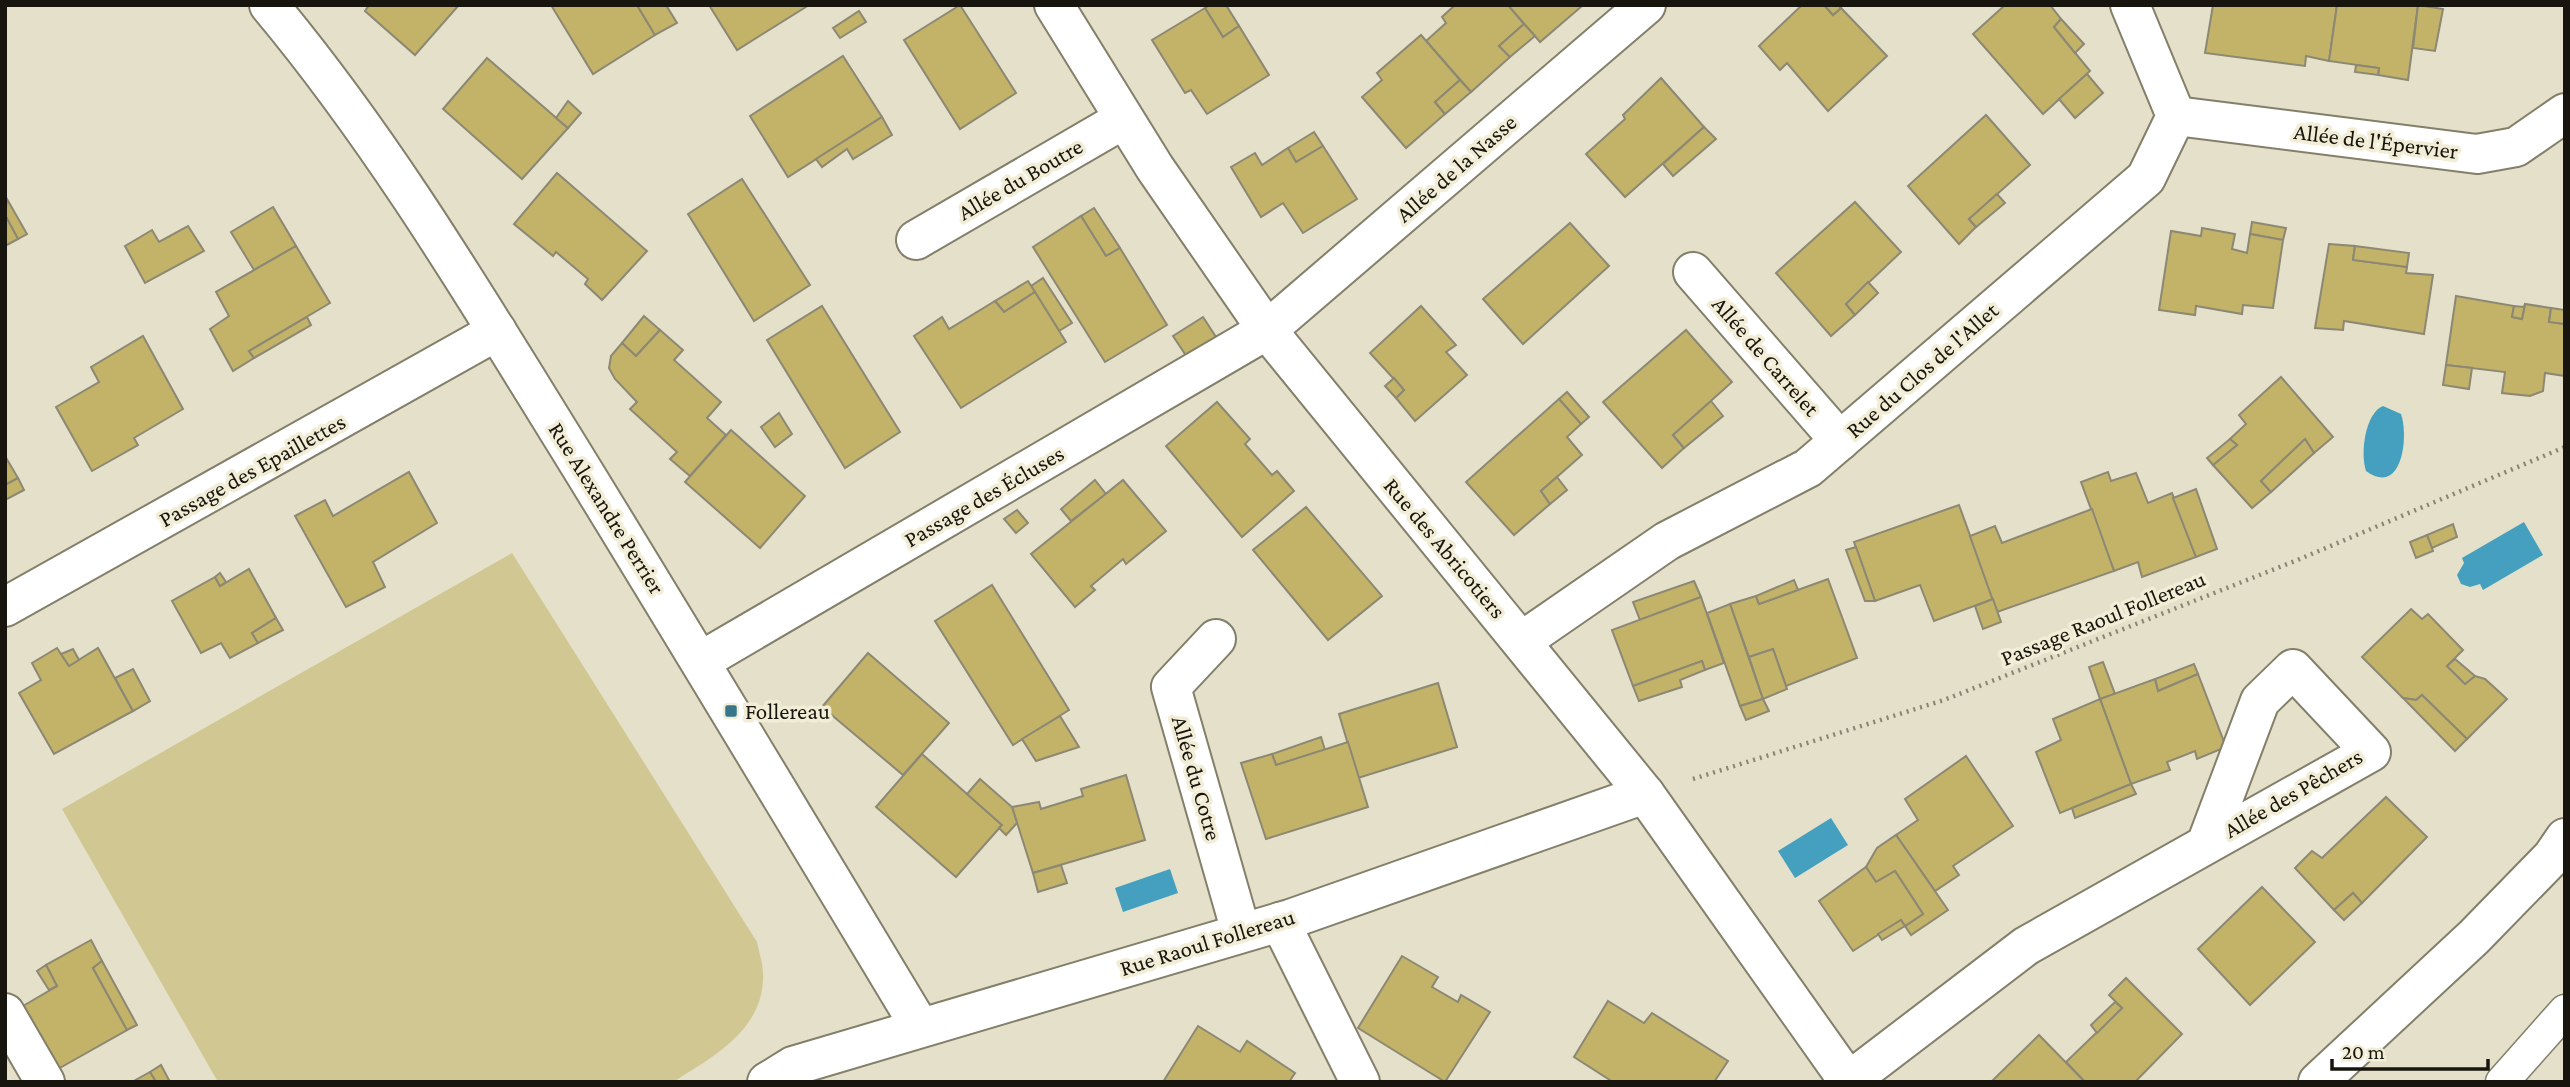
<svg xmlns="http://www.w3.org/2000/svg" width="2570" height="1087" font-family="'Crimson Pro',serif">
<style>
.green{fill:#d1c792}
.water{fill:#44a0be}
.building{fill:#c2b369;stroke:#8c8873;stroke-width:2}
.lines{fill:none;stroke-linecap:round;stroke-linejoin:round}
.lane-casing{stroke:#837f6a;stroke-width:35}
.street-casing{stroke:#837f6a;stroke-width:42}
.secondary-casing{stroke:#837f6a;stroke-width:42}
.path{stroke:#888574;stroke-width:4.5;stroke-dasharray:2 5;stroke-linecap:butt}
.lane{stroke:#fff;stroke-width:32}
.street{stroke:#fff;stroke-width:38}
.secondary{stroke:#fff;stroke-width:38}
.poi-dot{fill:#37768b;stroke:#f1edd6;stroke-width:2.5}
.labels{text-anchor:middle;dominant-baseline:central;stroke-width:7;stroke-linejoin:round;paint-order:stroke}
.street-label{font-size:23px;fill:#17150d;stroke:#f1edd6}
.poi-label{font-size:23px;fill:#17150d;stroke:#f1edd6;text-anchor:start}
</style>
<rect width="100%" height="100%" fill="#e4e0c9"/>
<path class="green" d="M512 553 757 942C759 952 763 964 763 974 765 1029 713 1057 673 1082H218L62 809Z"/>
<g class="water">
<path d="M2383 406 2401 414C2409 437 2402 497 2366 471 2360 454 2365 413 2383 406Z"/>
<polygon points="2524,522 2543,555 2483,590 2480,584 2470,587 2461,584 2457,575 2464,563 2462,558"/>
<polygon points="1831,818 1848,845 1795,878 1778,851"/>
<polygon points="1170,869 1178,893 1123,912 1115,888"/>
</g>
<g class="building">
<polygon points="369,5 459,5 415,55 365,11"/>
<polygon points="551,5 637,5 655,35 593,74"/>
<polygon points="637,5 666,5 677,23 655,35"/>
<polygon points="709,5 809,5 737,50"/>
<polygon points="960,5 1016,93 960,129 904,40"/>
<polygon points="1210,5 1226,5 1239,26 1223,37 1205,8"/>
<polygon points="1455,5 1508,5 1524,24 1499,46 1510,57 1471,92 1426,41 1446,23 1442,17"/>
<polygon points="1508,5 1581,5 1582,6 1540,42"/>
<polygon points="1802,5 1824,5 1833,15 1841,8 1887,56 1828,111 1787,63 1780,70 1759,46"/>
<polygon points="1824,5 1838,5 1841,8 1833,15"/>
<polygon points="2005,5 2050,5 2061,19 2054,27 2090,71 2043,114 1973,34"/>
<polygon points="2213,5 2337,5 2329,61 2306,56 2305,66 2205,53"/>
<polygon points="2337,5 2418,5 2408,80 2378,75 2379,68 2329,61"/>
<polygon points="2418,5 2443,9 2435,51 2413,48"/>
<polygon points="1205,8 1223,37 1239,26 1269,75 1207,114 1191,90 1185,93 1152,40"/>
<polygon points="859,11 866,22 840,38 833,28"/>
<polygon points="2061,19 2084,44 2075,53 2054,27"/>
<polygon points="1524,24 1535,36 1510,57 1499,46"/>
<polygon points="1421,35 1460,80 1435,102 1445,114 1406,148 1362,97 1382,80 1377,73"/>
<polygon points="843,56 882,117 788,177 750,116"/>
<polygon points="487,58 568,128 522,179 443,109"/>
<polygon points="2356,65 2379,68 2378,75 2355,72"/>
<polygon points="2087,74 2103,93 2075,118 2059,99"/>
<polygon points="1661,78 1704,127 1625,197 1586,154 1625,119 1623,115"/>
<polygon points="1460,80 1471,92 1445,114 1435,102"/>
<polygon points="568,101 581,113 568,128 556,118"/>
<polygon points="1986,115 2030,165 1969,219 1976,227 1959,244 1908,186"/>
<polygon points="882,117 892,135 853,159 847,149 822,167 816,159"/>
<polygon points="1704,127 1716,139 1673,176 1663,164"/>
<polygon points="1314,132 1323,146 1296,162 1288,148"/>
<polygon points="1323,146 1357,199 1303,233 1283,203 1261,217 1231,167 1255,153 1262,165 1288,148 1296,162"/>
<polygon points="557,173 647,251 602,300 585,284 588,279 556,252 553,256 514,224"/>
<polygon points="742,179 810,285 754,321 688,214"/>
<polygon points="1997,194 2005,203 1976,227 1969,219"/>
<polygon points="7,199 27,234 18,239 5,215"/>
<polygon points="1855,202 1901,252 1846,304 1855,315 1831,336 1776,273"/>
<polygon points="273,207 296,246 254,270 231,232"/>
<polygon points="1094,208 1120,248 1106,256 1081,216"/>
<polygon points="5,215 18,239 5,246"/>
<polygon points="1081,216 1106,256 1120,248 1167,325 1105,362 1033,247"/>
<polygon points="2252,222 2286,228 2283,240 2250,234"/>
<polygon points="1570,223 1609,266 1523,344 1483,299"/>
<polygon points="188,226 204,251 145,283 125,246 152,230 159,242"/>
<polygon points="2202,228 2235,234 2232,249 2247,253 2250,234 2283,240 2273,308 2243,305 2242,314 2196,306 2195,315 2159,310 2171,231 2201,236"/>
<polygon points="2329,244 2355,246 2353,260 2407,267 2406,273 2433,275 2424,334 2344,321 2343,330 2315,328"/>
<polygon points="296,246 330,303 249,351 254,358 233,371 210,329 229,316 216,292"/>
<polygon points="2355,246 2409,253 2407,267 2353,260"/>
<polygon points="1043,278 1072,323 1059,331 1031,286"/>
<polygon points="1028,281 1035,292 1004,312 995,301"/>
<polygon points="1868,282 1878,293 1855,315 1846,304"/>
<polygon points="1035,292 1066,342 961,408 914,336 942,317 949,329 995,301 1004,312"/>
<polygon points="2456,296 2514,306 2512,317 2522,319 2525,304 2551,308 2549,322 2565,324 2565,376 2545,373 2543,391 2530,396 2502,393 2505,372 2446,365"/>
<polygon points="2525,304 2522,319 2512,317 2514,306 2524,307"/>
<polygon points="822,306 900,432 845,468 767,340"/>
<polygon points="1421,306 1456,345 1446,352 1467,375 1415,421 1396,398 1404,390 1370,353"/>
<polygon points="2551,308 2565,310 2565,324 2549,322"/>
<polygon points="644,316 660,330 636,356 622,343"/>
<polygon points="307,317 311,325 254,358 249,351"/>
<polygon points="1203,317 1216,337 1187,357 1173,336"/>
<polygon points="660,330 683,350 674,360 721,402 707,418 726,435 690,476 670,459 677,452 630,409 637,402 615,379 609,368 611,356 622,343 636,356"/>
<polygon points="1686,330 1732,382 1673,435 1684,448 1662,468 1603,402"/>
<polygon points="143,336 183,409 134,438 138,445 92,471 56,407 99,382 91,367"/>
<polygon points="2446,365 2472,368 2469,389 2443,385"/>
<polygon points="2281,377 2333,437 2314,453 2305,439 2261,481 2271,492 2252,508 2213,465 2237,445 2230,439 2246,424 2239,415"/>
<polygon points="1394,378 1404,390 1396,398 1385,386"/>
<polygon points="1567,392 1589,417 1581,424 1559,399"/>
<polygon points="1559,399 1581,424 1567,437 1582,455 1541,491 1550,504 1514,535 1466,482"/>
<polygon points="1711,401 1723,416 1684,448 1673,435"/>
<polygon points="1217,402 1250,439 1245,444 1272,475 1277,471 1294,491 1242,537 1166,446"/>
<polygon points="779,413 792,434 775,447 761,427"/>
<polygon points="731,430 805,496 760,548 685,482"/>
<polygon points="2230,439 2237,445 2213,465 2207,458"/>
<polygon points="2305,439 2314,453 2271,492 2261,481"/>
<polygon points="5,456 18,478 5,485"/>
<polygon points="409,472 437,523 373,562 385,587 346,607 295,516 325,500 333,516"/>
<polygon points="2108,472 2111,481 2136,473 2148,503 2172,493 2196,557 2142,577 2138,562 2114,571 2081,482"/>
<polygon points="1557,477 1567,490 1550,504 1541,491"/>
<polygon points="18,478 24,490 5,500 5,485"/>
<polygon points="1095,480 1106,494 1071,521 1061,509"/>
<polygon points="1123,480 1166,531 1126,564 1123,559 1091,586 1095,590 1075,607 1031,554"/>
<polygon points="2196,489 2217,549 2196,557 2173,498"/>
<polygon points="1959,505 1993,599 1934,621 1920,585 1875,601 1854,542"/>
<polygon points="1306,507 1382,596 1328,640 1253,550"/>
<polygon points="2092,509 2114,571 1997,612 1970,536 1995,526 2002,543"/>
<polygon points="1017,510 1028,523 1016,533 1004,519"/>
<polygon points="2453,524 2457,537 2432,548 2427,535"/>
<polygon points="2427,535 2433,551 2416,558 2410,542"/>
<polygon points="1856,547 1875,601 1865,601 1846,550"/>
<polygon points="249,569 276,618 252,633 258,643 230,658 221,643 201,653 172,601 215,577 220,586"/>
<polygon points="220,573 226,582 220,586 215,577"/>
<polygon points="1828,579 1857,658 1786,686 1773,649 1749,657 1730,604 1756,596 1759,604"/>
<polygon points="1794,580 1798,590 1759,604 1756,596"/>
<polygon points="1694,581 1701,597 1640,620 1633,602"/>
<polygon points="992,585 1069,710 1013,745 935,621"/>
<polygon points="1701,597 1724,663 1705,670 1702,661 1633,686 1612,630"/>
<polygon points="1993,599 2001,622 1983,629 1975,606"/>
<polygon points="1730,604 1763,699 1740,706 1707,613"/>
<polygon points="2411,609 2422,619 2428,614 2463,650 2447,666 2465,684 2475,676 2485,679 2507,699 2467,739 2422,695 2416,700 2403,698 2362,657"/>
<polygon points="276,618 283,630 258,643 252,633"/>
<polygon points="57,648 69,666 98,648 133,711 54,754 19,693 41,680 32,663"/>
<polygon points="73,649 79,660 69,666 61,654"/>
<polygon points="1773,649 1787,689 1763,699 1749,657"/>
<polygon points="868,653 949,723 903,775 822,707"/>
<polygon points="2455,659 2475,676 2465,684 2447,666"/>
<polygon points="1702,661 1705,670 1680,680 1682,687 1639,701 1633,686"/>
<polygon points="2103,662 2115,694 2100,699 2089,667"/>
<polygon points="2194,664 2198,674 2158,691 2155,679"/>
<polygon points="133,669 150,701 133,711 115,678"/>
<polygon points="2198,674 2226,747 2197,759 2195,751 2167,762 2170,770 2131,784 2100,699 2155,679 2158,691"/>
<polygon points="1438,683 1457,747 1358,778 1339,714"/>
<polygon points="2422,695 2467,739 2455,751 2403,698 2416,700"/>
<polygon points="1763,699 1769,711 1746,720 1740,706"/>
<polygon points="2100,699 2131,784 2060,813 2036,752 2061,740 2053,719"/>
<polygon points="1060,716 1079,747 1036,761 1022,739"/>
<polygon points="1321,737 1325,750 1276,765 1272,754"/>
<polygon points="1348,742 1368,807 1266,839 1241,763 1272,754 1276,765"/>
<polygon points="922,754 1002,825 956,877 876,807"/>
<polygon points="1966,756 2013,826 1953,866 1959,875 1935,891 1896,835 1918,820 1905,799"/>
<polygon points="1126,775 1145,840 1033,873 1012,807 1039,802 1041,809 1083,796 1081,789"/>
<polygon points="980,779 1012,807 1017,823 1006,835 999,828 1002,825 967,794"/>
<polygon points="2131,784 2136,794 2075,818 2072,808"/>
<polygon points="2386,797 2427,837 2362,903 2353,893 2334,910 2295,868 2312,851 2322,858"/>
<polygon points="1896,835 1948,910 1911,935 1905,926 1923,914 1895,871 1876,882 1866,867 1877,848"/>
<polygon points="1061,865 1067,883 1038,892 1033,873"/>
<polygon points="1866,867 1876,882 1895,871 1923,914 1905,926 1901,920 1853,951 1819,901"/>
<polygon points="2262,887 2315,942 2250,1005 2198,949"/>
<polygon points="2353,893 2362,903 2344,920 2334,910"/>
<polygon points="1901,920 1905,926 1882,940 1878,934"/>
<polygon points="91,940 102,961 93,968 127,1030 58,1069 23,1006 57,986 46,965"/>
<polygon points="1402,956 1438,977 1432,987 1458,1002 1461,995 1490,1012 1445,1082 1358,1028"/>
<polygon points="102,961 137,1025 127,1030 93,968"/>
<polygon points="46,965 57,986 49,990 37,971"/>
<polygon points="2126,978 2182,1034 2135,1082 2085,1082 2066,1062 2122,1008 2109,995"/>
<polygon points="1608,1001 1644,1023 1652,1013 1728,1061 1714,1082 1613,1082 1574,1057"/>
<polygon points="2115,1002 2122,1008 2097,1033 2091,1025"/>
<polygon points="1198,1026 1240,1052 1247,1041 1295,1073 1289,1082 1163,1082"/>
<polygon points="2039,1035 2085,1082 1991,1082"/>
<polygon points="161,1065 170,1082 156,1082 150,1072"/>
<polygon points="150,1072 156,1082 132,1082"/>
</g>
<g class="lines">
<defs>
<polyline id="lane" points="2502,1082 2565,1011"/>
<g id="street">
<path d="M269 5C381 139 472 291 563 438 684 634 802 831 920 1027"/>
<polyline points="1054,5 1155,168 1267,330 1645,794 1849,1082"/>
<polyline points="2176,116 2477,154 2516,147 2565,113"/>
<polyline points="916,240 1124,119"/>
<polyline points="1693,272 1840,441"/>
<polyline points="5,607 497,331"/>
<polyline points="1216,639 1171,687 1241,932"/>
<polyline points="1522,641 1667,541 1808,468 2146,178 2176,116 2130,5"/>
<polyline points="701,661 1267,330 1646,5"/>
<polyline points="1280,922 1360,1082"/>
<polyline points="5,1013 45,1082"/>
<polyline points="1849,1081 2026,946 2371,752 2293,669 2260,701 2207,842"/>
<polyline points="767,1082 793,1066 1290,919 1645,794"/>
</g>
<polyline id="secondary" points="2318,1082 2474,937 2552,857 2565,838"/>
</defs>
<use href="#lane" class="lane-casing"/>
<use href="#street" class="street-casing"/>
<use href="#secondary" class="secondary-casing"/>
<polyline class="path" points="1693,779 1944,700 2295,561 2565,447"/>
<use href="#lane" class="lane"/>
<use href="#street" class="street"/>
<use href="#secondary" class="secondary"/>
</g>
<rect class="poi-dot" x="724" y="704" width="14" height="14" rx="3.5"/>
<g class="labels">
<g class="street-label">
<text transform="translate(2376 141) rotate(7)">Allée de l'Épervier</text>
<text transform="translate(1456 168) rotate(-41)">Allée de la Nasse</text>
<text transform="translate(1020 179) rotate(-30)">Allée du Boutre</text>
<text transform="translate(1766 356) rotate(49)">Allée de Carrelet</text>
<text transform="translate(1922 370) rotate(-41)">Rue du Clos de l'Allet</text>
<text transform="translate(252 470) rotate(-29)">Passage des Epaillettes</text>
<text transform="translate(984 496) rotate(-30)">Passage des Écluses</text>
<text transform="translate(607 508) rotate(58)">Rue Alexandre Perrier</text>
<text transform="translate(1445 548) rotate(50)">Rue des Abricotiers</text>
<text transform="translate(2103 618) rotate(-22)">Passage Raoul Follereau</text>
<text transform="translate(1197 778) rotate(74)">Allée du Cotre</text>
<text transform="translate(2293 793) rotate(-30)">Allée des Pêchers</text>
<text transform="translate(1207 942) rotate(-17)">Rue Raoul Follereau</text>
</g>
<g class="poi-label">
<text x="745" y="711">Follereau</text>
</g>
</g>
<rect width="2570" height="1087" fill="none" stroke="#17150d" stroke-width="14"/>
<path d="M2332 1059v10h156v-10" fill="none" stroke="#17150d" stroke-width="3.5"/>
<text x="2342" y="1059" font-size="21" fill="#17150d" stroke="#f1edd6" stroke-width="5" paint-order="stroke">20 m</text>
</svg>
